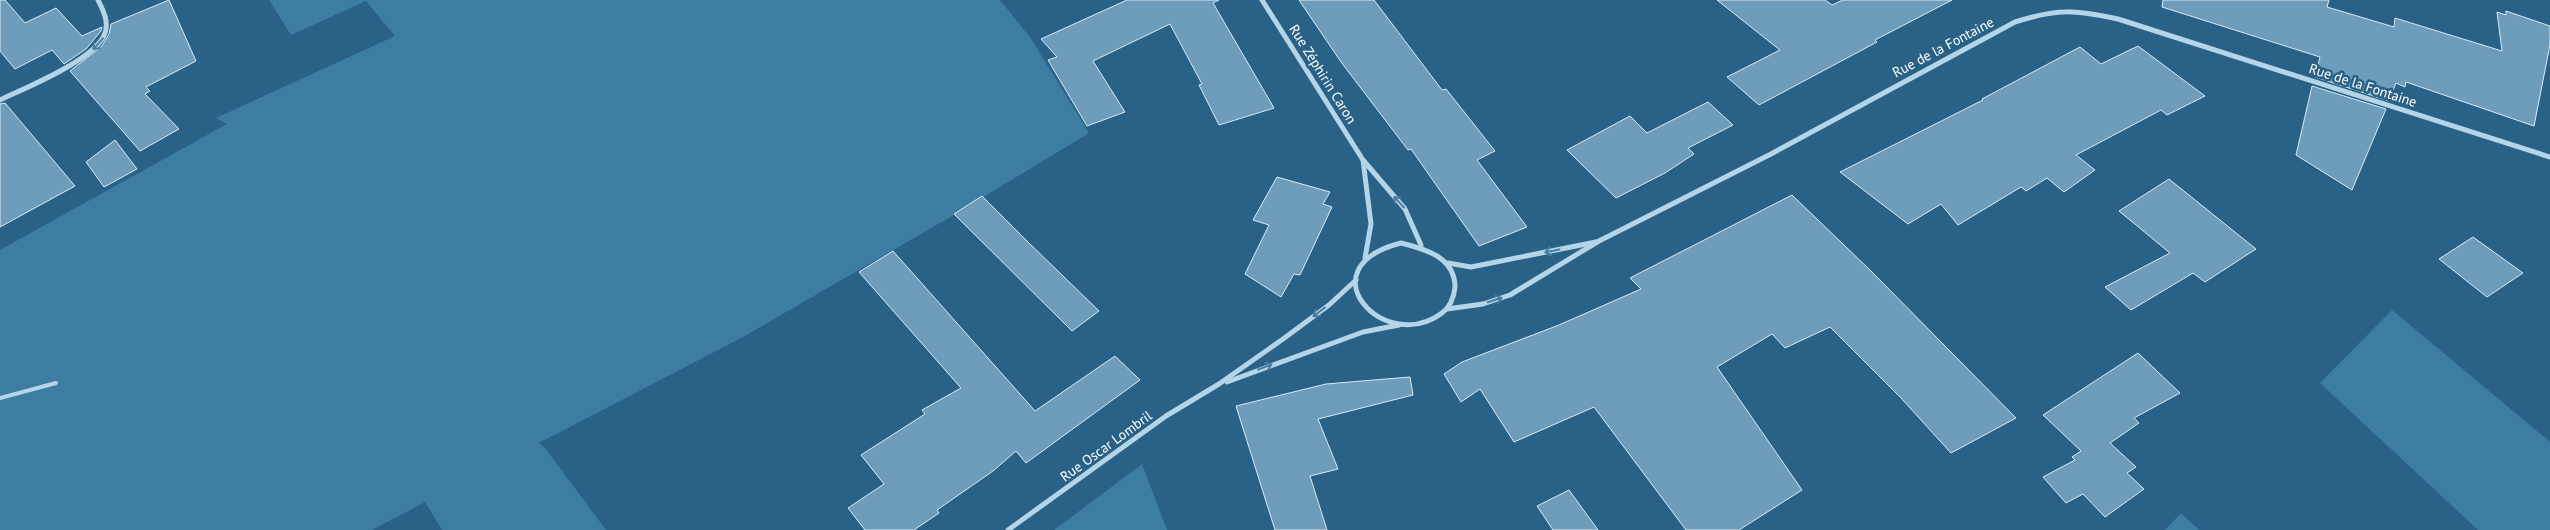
<svg xmlns="http://www.w3.org/2000/svg" width="2550" height="530" font-family="'PT Sans',sans-serif">
<style>
.green{fill:#3e7da2}
.building{fill:#6d9dba;stroke:#d8ebf6}
.lines{fill:none;stroke-linecap:round;stroke-linejoin:round}
.lane{stroke:#b4d4e7;stroke-width:4}
.street{stroke:#b4d4e7;stroke-width:5}
.oneway{stroke:#4c7e9e}
.labels{text-anchor:middle;dominant-baseline:central;stroke-width:5;stroke-linejoin:round;paint-order:stroke}
.street-label{font-size:14px;fill:#fff;stroke:#296286}
</style>
<rect width="100%" height="100%" fill="#296286"/>
<g class="green">
<polygon points="269,0 1000,0 1030,37 1089,133 952,216 743,337 539,443 545,448 606,530 442,530 425,502 372,530 0,530 0,250 227,124 216,118 395,36 366,1 291,35"/>
<polygon points="2392,310 2550,442 2550,530 2478,530 2320,383"/>
<polygon points="1142,464 1167,530 1054,530"/>
<polygon points="2181,513 2199,530 2165,530"/>
</g>
<g class="building">
<polygon points="0,0 5,0 25,23 56,8 82,36 102,27 101,31 86,49 64,64 52,50 15,69 0,51"/>
<polygon points="169,0 196,61 146,87 150,91 145,94 179,129 140,151 70,71 102,46 109,34 111,24"/>
<polygon points="1127,0 1219,0 1213,3 1274,108 1219,125 1199,85 1202,84 1170,24 1093,61 1125,112 1087,126 1048,60 1057,57 1041,39"/>
<polygon points="1299,0 1374,0 1442,90 1446,89 1495,151 1477,160 1527,227 1479,246 1411,149 1408,150 1341,62"/>
<polygon points="1717,0 1825,0 1832,5 1843,0 1952,0 1875,40 1877,42 1759,105 1727,77 1780,50"/>
<polygon points="2163,0 2329,0 2327,7 2394,27 2395,18 2502,51 2497,12 2506,15 2506,11 2550,26 2550,45 2534,126 2406,82 2405,87 2396,83 2389,101 2315,77 2320,57 2162,7"/>
<polygon points="2138,46 2205,96 2167,115 2161,110 2076,155 2095,170 2064,192 2047,178 2026,191 2021,187 1958,225 1941,204 1908,224 1840,172 1983,100 1982,99 2080,47 2101,64"/>
<polygon points="2312,86 2386,109 2352,190 2296,155"/>
<polygon points="1708,102 1733,125 1688,148 1694,154 1665,173 1616,198 1567,150 1630,116 1647,133"/>
<polygon points="5,103 75,186 0,227 0,104"/>
<polygon points="115,140 137,169 104,187 86,162"/>
<polygon points="1277,177 1330,192 1323,204 1332,207 1300,275 1294,274 1281,297 1245,274 1269,225 1253,220"/>
<polygon points="2169,179 2256,249 2205,282 2193,273 2131,310 2105,287 2170,253 2119,211"/>
<polygon points="1792,195 1871,271 2016,418 1951,453 1901,398 1830,327 1785,348 1772,334 1717,367 1802,490 1739,530 1686,530 1594,407 1514,442 1480,389 1461,402 1444,374 1462,362 1559,325 1641,289 1630,278"/>
<polygon points="982,196 1029,243 1099,311 1072,331 954,214"/>
<polygon points="2473,237 2523,273 2487,297 2439,259"/>
<polygon points="893,251 1035,411 1115,356 1140,380 1026,463 1016,451 993,471 937,510 939,513 914,530 865,530 848,508 884,484 861,455 925,414 922,410 961,388 859,272"/>
<polygon points="2138,353 2180,393 2134,418 2139,423 2110,443 2136,467 2127,473 2144,489 2105,517 2083,494 2066,503 2043,477 2075,460 2072,457 2081,451 2043,415"/>
<polygon points="1410,377 1413,395 1318,419 1338,469 1310,476 1327,530 1275,530 1236,406 1326,384"/>
<polygon points="1569,490 1598,530 1553,530 1537,506"/>
</g>
<g class="lines">
<polyline class="lane" points="0,398 56,383"/>
<g class="street">
<polyline points="1262,0 1363,160 1405,209 1421,245"/>
<path d="M0 100C25 88 97 59 105 33 109 21 103 10 98 0"/>
<polyline points="1363,160 1371,224 1365,258"/>
<path d="M1401 243C1425 249 1455 257 1455 287 1454 297 1450 307 1442 313 1385 356 1303 268 1401 243Z"/>
<polyline points="1448,263 1471,267 1596,242"/>
<path d="M1447 309 1483 304 1510 295 1599 241 1771 154 2015 22C2059 8 2074 10 2118 19L2550 157"/>
<polyline points="1227,382 1363,332 1399,325"/>
<polyline points="1008,530 1166,416 1219,384 1283,339 1329,305 1356,280"/>
</g>
</g>
<defs><path id="oneway-shaft" d="M-6 0H5M1.5-3L5.5 0L1.5 3" fill="none" stroke-width="1.6" stroke-linecap="round" stroke-linejoin="round" transform="scale(1.25)"/></defs>
<g class="oneway">
<use href="#oneway-shaft" transform="translate(98 44) rotate(132)"/>
<use href="#oneway-shaft" transform="translate(1399 202) rotate(-132)"/>
<use href="#oneway-shaft" transform="translate(1552 251) rotate(168)"/>
<use href="#oneway-shaft" transform="translate(1495 300) rotate(-18)"/>
<use href="#oneway-shaft" transform="translate(1319 312) rotate(143)"/>
<use href="#oneway-shaft" transform="translate(1265 367) rotate(-21)"/>
</g>
<g class="labels">
<g class="street-label">
<text transform="translate(1943 47) rotate(-28)">Rue de la Fontaine</text>
<text transform="translate(1323 74) rotate(58)">Rue Zéphirin Caron</text>
<text transform="translate(2363 85) rotate(18)">Rue de la Fontaine</text>
<text transform="translate(1106 446) rotate(-36)">Rue Oscar Lombril</text>
</g>
</g>
</svg>
